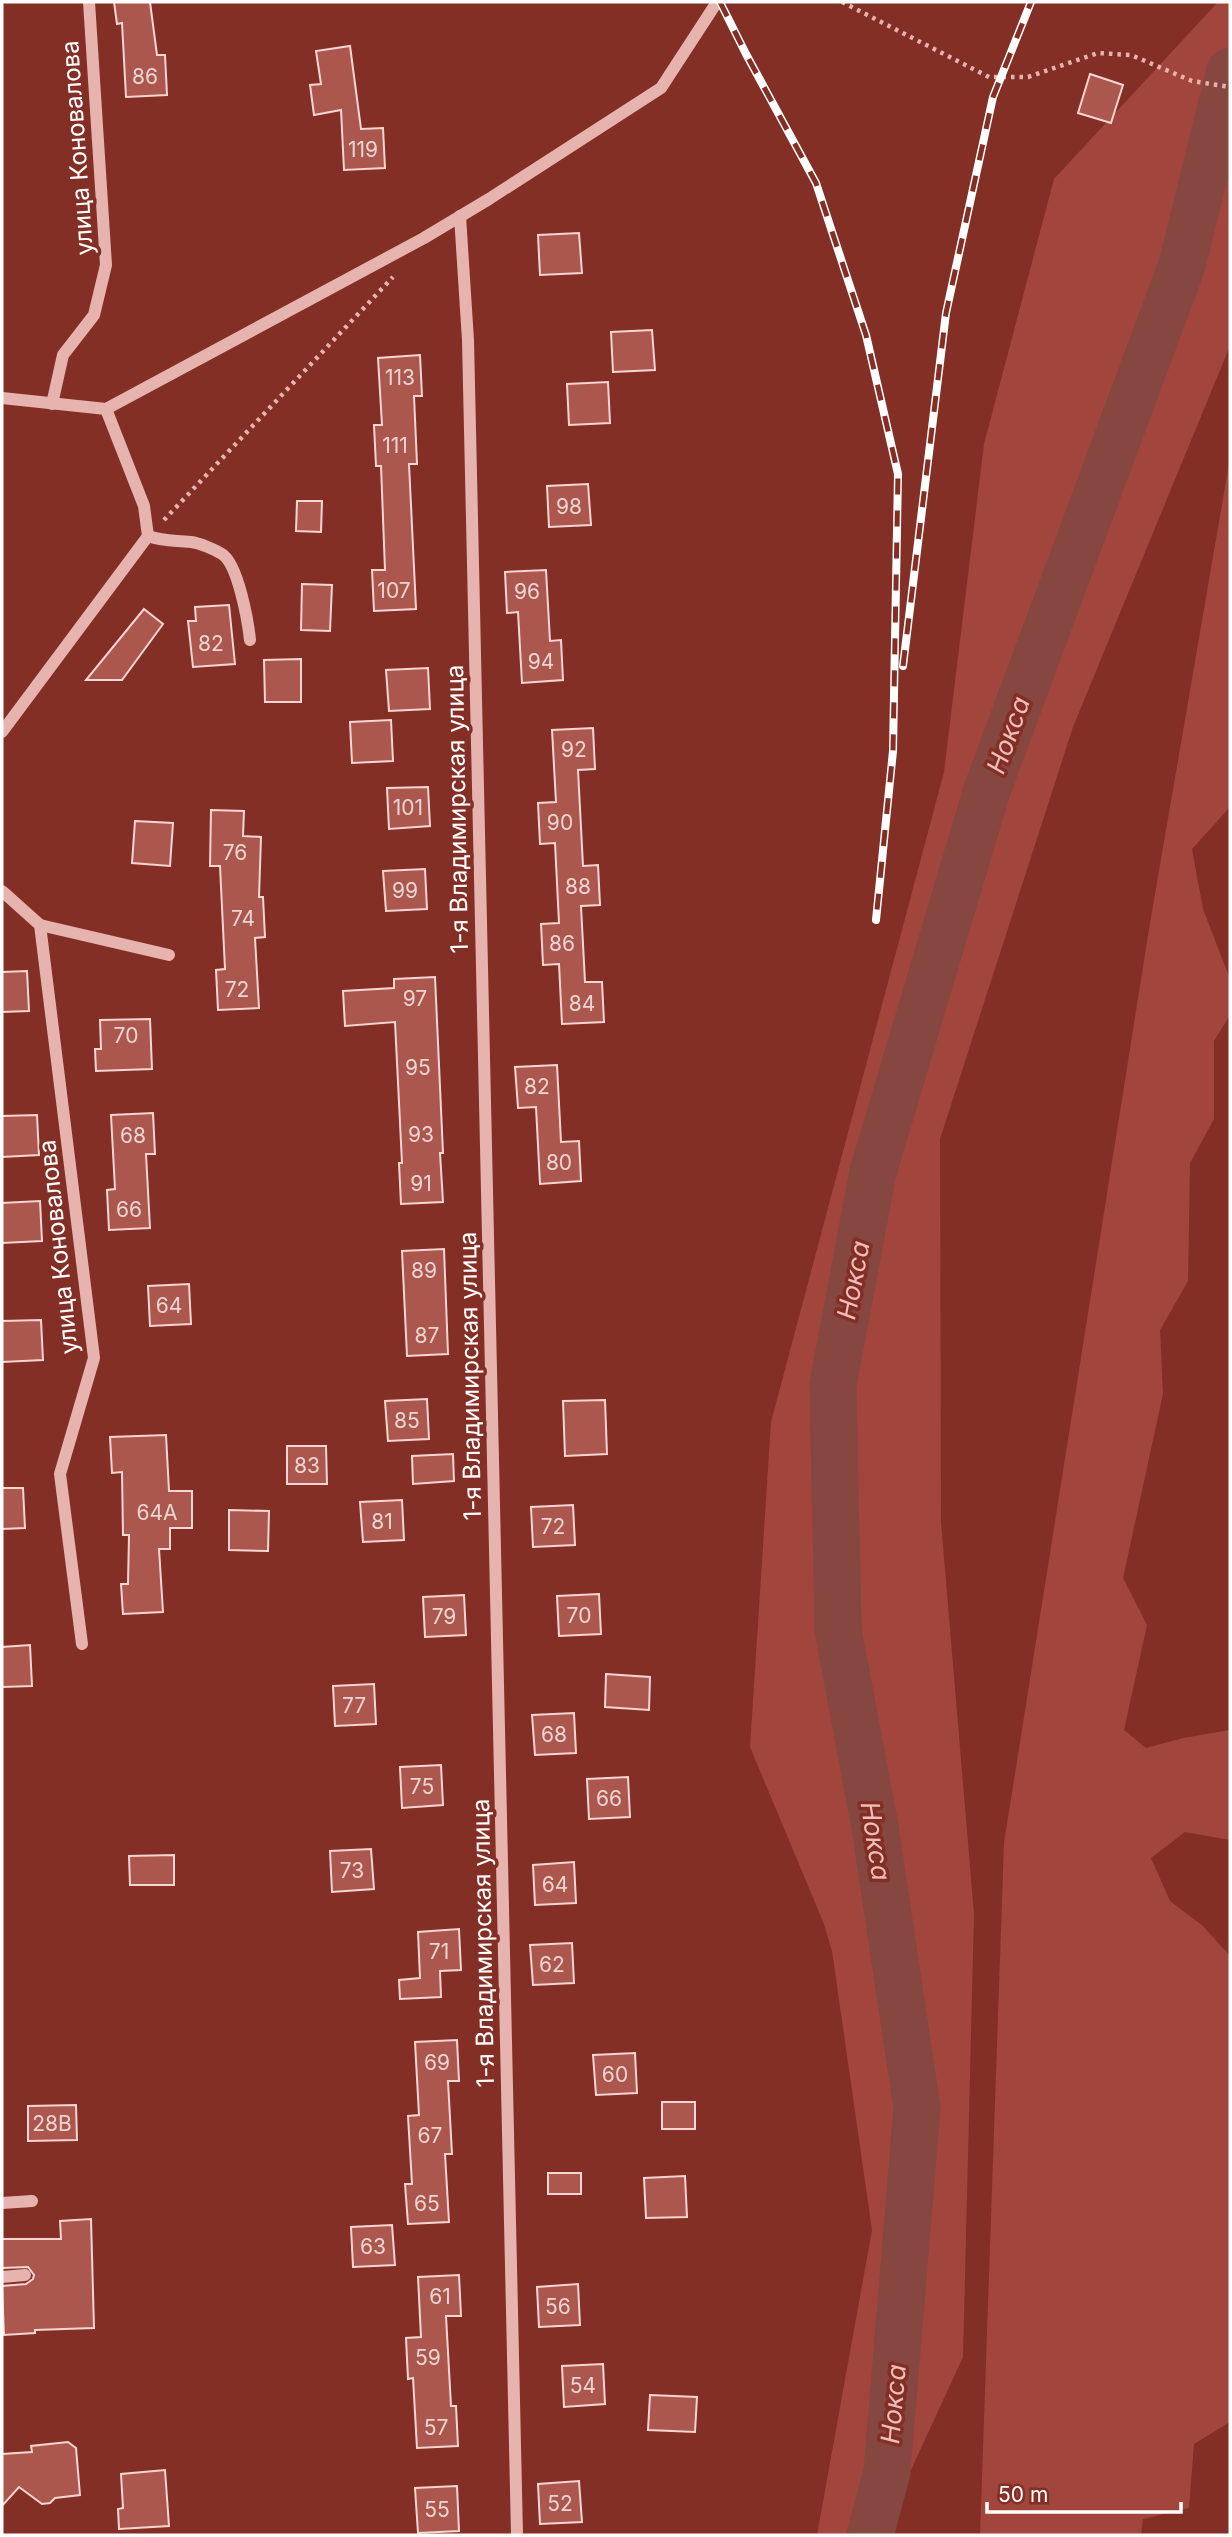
<svg xmlns="http://www.w3.org/2000/svg" width="1232" height="2537" font-family="Inter,sans-serif">
<style>
.green{fill:#a2453d}
.lines{fill:none;stroke-linecap:round;stroke-linejoin:round}
.river{stroke:#854740;stroke-width:47}
.building{fill:#ab574d;stroke:#f6d5d2;stroke-width:2}
.path{stroke:#e7b3ae;stroke-width:4.5;stroke-dasharray:3.5 5;stroke-linecap:butt}
.minor{stroke:#e7b3ae;stroke-width:12}
.rail-casing{stroke:#fff;stroke-width:8}
.rail{stroke:#832f25;stroke-width:5;stroke-dasharray:16;stroke-linecap:butt}
.labels{text-anchor:middle;dominant-baseline:central;stroke-width:7;stroke-linejoin:round;paint-order:stroke}
.number-label{font-size:21px;fill:#ead5d2}
.street-label{font-size:24px;fill:#fff;stroke:#832f25}
.water-label{font-size:26px;font-style:italic;fill:#efbeba;stroke:#832f25}
</style>
<rect width="100%" height="100%" fill="#832f25"/>
<g class="green">
<polygon points="1218,2 1230,2 1230,346 1073,727 940,1139 941,1522 974,1914 963,2357 893,2509 895,2535 817,2535 872,2230 832,1951 824,1924 750,1747 771,1422 944,772 984,444 1054,179"/>
<polygon points="1230,458 1230,807 1192,849 1203,909 1230,979 1230,1015 1214,1041 1214,1119 1190,1163 1188,1281 1160,1330 1163,1394 1123,1578 1147,1625 1124,1730 1146,1748 1183,1738 1230,1730 1230,1840 1185,1832 1151,1858 1170,1901 1203,1926 1230,1956 1230,2422 1194,2444 1189,2508 1143,2519 1141,2535 980,2535 1004,1843 1149,929"/>
</g>
<g class="lines">
<polyline class="river" points="870,2535 887,2472 917,2108 875,1827 838,1630 833,1384 873,1172 987,790 1182,265 1230,71"/>
</g>
<g class="building">
<polygon points="114,2 150,2 157,55 165,55 167,95 126,97 122,23 117,24"/>
<polygon points="350,46 361,129 383,128 385,168 344,170 341,110 314,115 310,85 321,84 316,51"/>
<polygon points="1090,74 1123,85 1111,123 1078,113"/>
<polygon points="579,233 582,273 540,275 538,235"/>
<polygon points="652,330 655,370 613,372 611,332"/>
<polygon points="420,355 422,396 414,396 417,464 409,464 416,609 374,611 372,570 385,570 381,466 376,466 374,425 382,425 378,358"/>
<polygon points="608,382 610,423 569,425 567,384"/>
<polygon points="588,484 591,525 549,527 547,486"/>
<polygon points="297,501 322,501 321,532 296,531"/>
<polygon points="546,570 550,641 561,640 563,680 522,683 518,612 507,613 505,572"/>
<polygon points="302,584 332,585 330,631 301,630"/>
<polygon points="229,605 235,664 193,667 188,621 196,621 195,607"/>
<polygon points="144,609 163,624 122,680 86,680"/>
<polygon points="301,659 301,702 265,702 264,660"/>
<polygon points="428,668 430,709 389,711 386,670"/>
<polygon points="391,720 393,761 352,763 350,722"/>
<polygon points="593,728 595,769 578,770 583,866 598,865 600,905 581,906 585,982 602,982 604,1022 562,1024 559,964 543,965 541,924 559,923 555,843 540,844 538,803 556,802 552,730"/>
<polygon points="428,787 430,826 389,829 387,788"/>
<polygon points="211,810 244,811 243,836 261,837 259,897 263,897 265,937 255,938 259,1008 218,1010 216,970 225,969 220,866 210,866"/>
<polygon points="135,821 173,823 170,866 132,863"/>
<polygon points="425,869 427,909 386,911 383,871"/>
<polygon points="27,971 29,1011 2,1012 2,972"/>
<polygon points="435,977 443,1153 440,1153 443,1202 401,1204 399,1163 402,1163 395,1022 345,1026 343,991 394,988 394,979"/>
<polygon points="150,1019 152,1069 96,1071 95,1049 101,1049 100,1020"/>
<polygon points="557,1065 561,1142 579,1141 581,1181 540,1184 536,1107 518,1108 515,1067"/>
<polygon points="153,1113 155,1154 146,1154 150,1228 109,1230 107,1190 115,1189 111,1115"/>
<polygon points="37,1115 39,1155 2,1157 2,1116"/>
<polygon points="40,1201 42,1241 2,1243 2,1203"/>
<polygon points="444,1249 448,1354 407,1356 402,1251"/>
<polygon points="189,1284 191,1324 150,1326 148,1286"/>
<polygon points="41,1320 43,1360 2,1362 2,1321"/>
<polygon points="427,1399 429,1439 388,1441 385,1401"/>
<polygon points="605,1400 607,1454 565,1456 563,1401"/>
<polygon points="166,1435 169,1491 192,1491 192,1528 170,1528 170,1549 159,1549 163,1612 123,1614 121,1584 128,1584 129,1535 123,1535 122,1472 112,1473 110,1437"/>
<polygon points="287,1446 326,1446 327,1484 287,1484"/>
<polygon points="453,1454 454,1481 413,1484 412,1456"/>
<polygon points="2,1488 23,1488 25,1528 2,1529"/>
<polygon points="402,1500 404,1540 363,1542 360,1502"/>
<polygon points="573,1505 575,1545 533,1547 531,1507"/>
<polygon points="229,1510 269,1511 268,1551 229,1550"/>
<polygon points="599,1594 601,1634 559,1636 557,1596"/>
<polygon points="464,1595 466,1635 425,1637 423,1597"/>
<polygon points="30,1645 32,1686 2,1687 2,1647"/>
<polygon points="606,1674 650,1677 649,1710 605,1707"/>
<polygon points="374,1684 376,1724 335,1726 333,1686"/>
<polygon points="574,1713 576,1753 535,1755 532,1715"/>
<polygon points="441,1765 443,1805 402,1808 400,1767"/>
<polygon points="628,1777 630,1817 589,1819 587,1779"/>
<polygon points="371,1849 374,1889 332,1892 330,1851"/>
<polygon points="174,1855 174,1885 130,1885 129,1856"/>
<polygon points="574,1862 576,1903 535,1905 533,1865"/>
<polygon points="459,1929 461,1970 440,1971 441,1997 400,1999 399,1980 420,1978 418,1932"/>
<polygon points="572,1943 574,1983 533,1985 530,1945"/>
<polygon points="457,2040 459,2081 448,2081 452,2154 445,2154 449,2222 408,2224 405,2184 412,2184 408,2116 419,2115 415,2042"/>
<polygon points="635,2053 637,2093 596,2095 593,2055"/>
<rect x="662" y="2102" width="33" height="27"/>
<polygon points="76,2105 77,2140 28,2141 28,2106"/>
<rect x="548" y="2173" width="33" height="21"/>
<polygon points="685,2176 687,2217 646,2218 644,2178"/>
<polygon points="91,2219 94,2328 35,2330 35,2333 4,2335 2,2286 26,2284 33,2279 34,2275 28,2267 2,2268 2,2239 61,2239 60,2221"/>
<polygon points="392,2225 395,2265 353,2267 351,2227"/>
<polygon points="459,2275 461,2316 446,2316 451,2406 456,2406 458,2446 417,2448 413,2378 408,2379 406,2338 421,2337 418,2277"/>
<polygon points="578,2284 580,2325 539,2327 537,2287"/>
<polygon points="603,2364 605,2404 564,2407 562,2366"/>
<polygon points="650,2395 697,2397 695,2432 648,2430"/>
<polygon points="68,2442 76,2448 80,2495 55,2498 50,2503 42,2504 19,2487 2,2506 2,2454 32,2452 31,2446"/>
<polygon points="165,2470 169,2526 119,2529 118,2509 123,2508 121,2474"/>
<polygon points="579,2481 582,2522 540,2524 538,2484"/>
<polygon points="457,2486 459,2531 418,2533 415,2488"/>
</g>
<g class="lines">
<g class="path">
<polyline points="842,2 989,77 1028,77 1098,53 1131,55 1192,81 1230,87"/>
<polyline points="164,520 393,277"/>
</g>
<g class="minor">
<polyline points="460,216 468,340 517,2535"/>
<polyline points="2,398 106,409"/>
<polyline points="52,404 63,355 94,315 106,265 89,2"/>
<polyline points="106,409 424,238 489,199 661,88 717,2"/>
<path d="M148 536C166 542 174 540 191 542 199 543 214 549 222 554 238 564 248 621 250 640"/>
<polyline points="2,732 148,536 144,506 106,409"/>
<polyline points="2,891 40,925 94,1358 60,1474 82,1644"/>
<polyline points="40,925 169,955"/>
<polyline points="2,2203 32,2201"/>
<polyline points="2,2277 25,2275"/>
</g>
<defs>
<g id="rail">
<polyline points="720,2 746,54 816,183 866,335 898,474 893,751 876,920"/>
<polyline points="903,666 946,313 993,97 1031,2"/>
</g>
</defs>
<use href="#rail" class="rail-casing"/>
<use href="#rail" class="rail"/>
</g>
<g class="labels">
<g class="number-label">
<text x="145" y="76">86</text>
<text x="363" y="149">119</text>
<text x="400" y="377">113</text>
<text x="395" y="445">111</text>
<text x="569" y="506">98</text>
<text x="394" y="590">107</text>
<text x="527" y="591">96</text>
<text x="211" y="643">82</text>
<text x="541" y="661">94</text>
<text x="574" y="749">92</text>
<text x="408" y="807">101</text>
<text x="560" y="822">90</text>
<text x="235" y="852">76</text>
<text x="578" y="886">88</text>
<text x="405" y="890">99</text>
<text x="243" y="918">74</text>
<text x="562" y="943">86</text>
<text x="237" y="989">72</text>
<text x="415" y="998">97</text>
<text x="582" y="1003">84</text>
<text x="126" y="1035">70</text>
<text x="418" y="1067">95</text>
<text x="537" y="1086">82</text>
<text x="421" y="1134">93</text>
<text x="133" y="1135">68</text>
<text x="559" y="1162">80</text>
<text x="421" y="1183">91</text>
<text x="129" y="1209">66</text>
<text x="424" y="1270">89</text>
<text x="169" y="1305">64</text>
<text x="427" y="1335">87</text>
<text x="407" y="1420">85</text>
<text x="307" y="1465">83</text>
<text x="157" y="1512">64А</text>
<text x="382" y="1521">81</text>
<text x="553" y="1526">72</text>
<text x="579" y="1615">70</text>
<text x="444" y="1616">79</text>
<text x="354" y="1705">77</text>
<text x="554" y="1734">68</text>
<text x="422" y="1786">75</text>
<text x="609" y="1798">66</text>
<text x="352" y="1870">73</text>
<text x="555" y="1884">64</text>
<text x="439" y="1951">71</text>
<text x="552" y="1964">62</text>
<text x="437" y="2062">69</text>
<text x="615" y="2074">60</text>
<text x="52" y="2123">28В</text>
<text x="430" y="2135">67</text>
<text x="427" y="2203">65</text>
<text x="373" y="2246">63</text>
<text x="440" y="2296">61</text>
<text x="558" y="2306">56</text>
<text x="428" y="2357">59</text>
<text x="583" y="2385">54</text>
<text x="436" y="2427">57</text>
<text x="560" y="2503">52</text>
<text x="437" y="2509">55</text>
</g>
<g class="street-label">
<text transform="translate(77 148) rotate(-94)">улица Коновалова</text>
<text transform="translate(457 809) rotate(-91)">1-я Владимирская улица</text>
<text transform="translate(58 1247) rotate(-96)">улица Коновалова</text>
<text transform="translate(470 1376) rotate(-91)">1-я Владимирская улица</text>
<text transform="translate(483 1943) rotate(-91)">1-я Владимирская улица</text>
</g>
<g class="water-label">
<text transform="translate(1008 735) rotate(-70)">Нокса</text>
<text transform="translate(853 1280) rotate(-79)">Нокса</text>
<text transform="translate(876 1841) rotate(81)">Нокса</text>
<text transform="translate(893 2404) rotate(-85)">Нокса</text>
</g>
</g>
<rect width="1232" height="2537" fill="none" stroke="#ffffff" stroke-width="7"/>
<path d="M987 2502v10h194v-10" fill="none" stroke="#ffffff" stroke-width="3.5"/>
<text x="998" y="2502" font-size="21" fill="#ffffff" stroke="#832f25" stroke-width="5" paint-order="stroke">50 m</text>
</svg>
